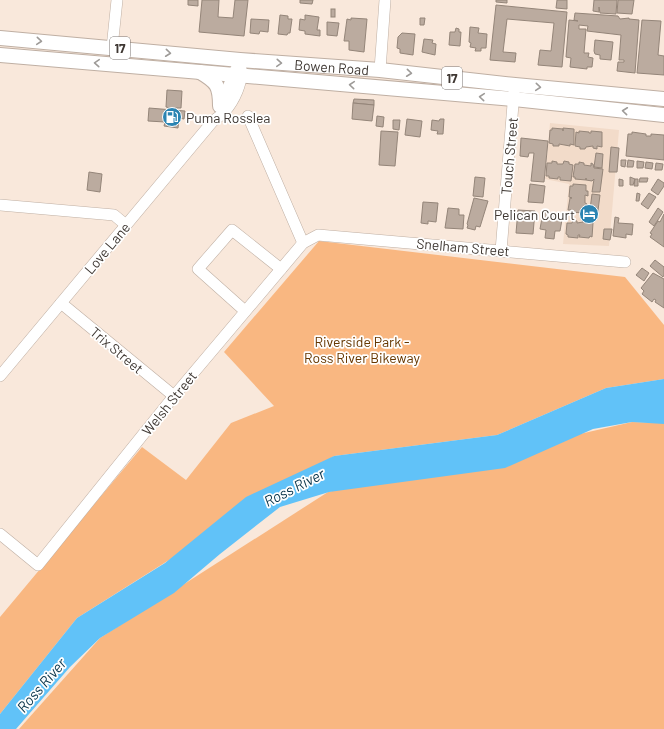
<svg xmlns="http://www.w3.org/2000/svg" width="664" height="729" font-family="Barlow,sans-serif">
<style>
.built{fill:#f2dbc9}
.green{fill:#f9b781}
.water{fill:#61c2f8}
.building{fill:#bbab9f;stroke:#948579}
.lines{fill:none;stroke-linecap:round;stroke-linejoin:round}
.minor-casing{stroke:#bfafa3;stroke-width:12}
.major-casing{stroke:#bfafa3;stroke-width:16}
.minor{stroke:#fff;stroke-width:11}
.major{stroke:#fff;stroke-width:14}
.oneway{stroke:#9e9b98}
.labels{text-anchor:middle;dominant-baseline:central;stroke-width:3.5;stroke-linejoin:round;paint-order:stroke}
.shield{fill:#fff;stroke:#787370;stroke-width:1}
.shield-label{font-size:13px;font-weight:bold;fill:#3e3732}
.street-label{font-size:14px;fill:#3e3732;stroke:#fff}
.poi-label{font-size:14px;fill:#3e3732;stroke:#fff;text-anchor:start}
.park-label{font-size:14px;fill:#663701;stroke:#fff}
.water-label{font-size:15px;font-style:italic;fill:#0a364c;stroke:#fff}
</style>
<rect width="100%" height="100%" fill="#f9e8db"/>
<polygon class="built" points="550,123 619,130 609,246 563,244 569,184 545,179"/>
<g class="green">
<polygon points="319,241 625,277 664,325 664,379 606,388 497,435 334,456 77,618 0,714 0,617 142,447 186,480 231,423 274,406 224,352"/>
<polygon points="632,422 664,423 664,729 19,729 100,638 328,492"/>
</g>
<polygon class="water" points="664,379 664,424 632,422 593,429 505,468 329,492 280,507 220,554 174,593 100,638 70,667 16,729 0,729 0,714 77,618 165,563 246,497 334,456 497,435 606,388"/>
<g class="building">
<polygon points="188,0 198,0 198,6 188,5"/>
<polygon points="202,0 219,0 218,17 233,18 235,0 248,0 244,36 199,32"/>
<polygon points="300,0 313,0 312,4 300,3"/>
<polygon points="496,0 507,0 507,3 496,2"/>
<polygon points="557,0 567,0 567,9 556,8"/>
<polygon points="594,0 617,0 616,14 600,13 599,7 599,12 593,11"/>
<polygon points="618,0 634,0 632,14 617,13"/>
<polygon points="496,5 567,12 562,67 538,65 540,50 551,51 554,23 507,19 503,52 516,53 515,62 490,60"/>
<rect x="331" y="9" width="4" height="8"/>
<polygon points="575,13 618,16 620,19 629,18 629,19 639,20 635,73 617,71 618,62 624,62 624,60 619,60 621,35 587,31 588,26 579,25 579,29 586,29 584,53 589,53 588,57 593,58 592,67 587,67 587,69 570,67 571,58 566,57 569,20 578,21 574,20"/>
<polygon points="280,15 288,16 288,19 292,19 290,33 288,33 287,35 278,34"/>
<polygon points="305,15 319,17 317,30 320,30 320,36 305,34 305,31 299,30 300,19 305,20"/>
<polygon points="351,18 367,19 364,52 349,50 349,41 344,41 347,19 351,20"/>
<polygon points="420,18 425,18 424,25 420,25"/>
<polygon points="251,19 269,20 268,32 260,31 259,34 250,33"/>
<polygon points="642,20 661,21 658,55 664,56 664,75 637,73"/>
<polygon points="327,22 339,23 337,36 327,35"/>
<polygon points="470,27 479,28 478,33 487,34 486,48 481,48 481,51 475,51 476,48 470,47 471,43 469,42"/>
<polygon points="456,28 459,29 459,32 461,32 460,46 449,45 450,32 455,32"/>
<polygon points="402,33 415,34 413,55 400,53 400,49 397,48 398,37"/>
<polygon points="424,39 433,40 432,43 436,44 435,55 422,52"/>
<polygon points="595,40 613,42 611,60 600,59 600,55 595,54 594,51"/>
<polygon points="167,90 182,91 181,108 175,108 175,111 170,110 170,108 166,107"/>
<polygon points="354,99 374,100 374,105 353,103"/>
<polygon points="353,103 374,105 372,121 352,119"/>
<polygon points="149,108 185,111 184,119 179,118 178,128 164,126 165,122 148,121"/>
<polygon points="377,116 384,117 383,127 376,126"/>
<polygon points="407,119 422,121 420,137 405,135"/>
<polygon points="440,119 444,119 443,134 437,134 438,131 431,130 432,120 439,121"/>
<polygon points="393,120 400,120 399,130 393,129"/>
<polygon points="552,128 563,129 563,131 563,128 574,129 574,145 570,144 570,146 559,144 559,146 553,146 553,144 549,143 550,130 552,130"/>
<polygon points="381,131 398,132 395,166 379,165"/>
<polygon points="579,131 589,132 589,133 591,133 591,131 602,132 602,147 597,146 597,149 593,148 593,146 586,147 585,149 580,149 580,147 575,146 576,132 579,133"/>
<polygon points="632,132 646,134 646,136 651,136 651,134 664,135 664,160 626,156 628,134 632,134"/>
<polygon points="521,138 548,141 544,182 531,181 534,153 529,153 528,157 520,156"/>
<polygon points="611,147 619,148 617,172 609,172"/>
<polygon points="596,153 603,154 602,168 594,167"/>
<polygon points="621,160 626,160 625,167 621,166"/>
<polygon points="628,160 634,161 633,167 627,167"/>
<polygon points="552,161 557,162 557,164 563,164 564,161 569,162 569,164 573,165 571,181 560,180 560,177 558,177 558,179 549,178 549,176 546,176 547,163 552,163"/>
<polygon points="637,161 644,162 643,168 637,168"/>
<polygon points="579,162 584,163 584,165 591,166 591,163 593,164 594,168 603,169 600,192 592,192 594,179 592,181 586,180 586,178 586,180 575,179 575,177 573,177 575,164 579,164"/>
<polygon points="646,162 653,163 652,169 645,168"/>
<polygon points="656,163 663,164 662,170 655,170"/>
<polygon points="89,172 102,174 100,192 87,190"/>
<polygon points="475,177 485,178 483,197 473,196"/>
<polygon points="630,177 635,179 633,185 630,185"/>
<polygon points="640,178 648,178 647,182 639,182"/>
<polygon points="619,179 623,180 623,186 619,186"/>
<polygon points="635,179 638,179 638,186 634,186"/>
<polygon points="658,179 664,183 664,186 658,195 651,190"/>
<polygon points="530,184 545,186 543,203 528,202"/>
<polygon points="573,184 586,185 586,191 588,191 588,196 585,195 585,203 587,204 587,208 584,208 583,213 571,212 571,210 568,210 570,198 572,198 569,197 570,186 573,186"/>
<polygon points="637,193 640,194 639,201 636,201"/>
<polygon points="649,193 656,197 648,209 641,204"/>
<polygon points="592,194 600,195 597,218 589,217"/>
<polygon points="474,198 488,201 480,227 476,226 475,230 467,228 468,225 467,224"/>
<polygon points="423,202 438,203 436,222 428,221 428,224 421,223"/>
<polygon points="448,208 459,209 459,215 464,215 463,229 445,228"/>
<polygon points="658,208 663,212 654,226 649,222"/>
<polygon points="518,210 535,211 533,234 516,233"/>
<polygon points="543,212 563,214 560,231 555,231 554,239 545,238 546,230 540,229"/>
<polygon points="664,214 664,247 650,237 652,234 650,233 658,221 660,222"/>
<polygon points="615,217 619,218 618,223 633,224 632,235 626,234 626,238 613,236"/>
<polygon points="573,220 577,221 577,223 583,222 583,220 589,220 589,222 593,223 592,237 590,236 589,238 579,237 580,235 578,235 578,238 568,237 568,235 566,234 567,223 572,223"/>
<polygon points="604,229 612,229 610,240 603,239"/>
<polygon points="655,260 664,267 664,275 663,277 650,266"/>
<polygon points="642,268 649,273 644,281 636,275"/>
<polygon points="653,273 664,279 664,308 655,302 656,300 654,299 652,302 642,294 644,291 641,288"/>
</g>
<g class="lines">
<defs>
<g id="minor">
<polyline points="112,48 117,0"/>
<polyline points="380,70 385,0"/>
<polyline points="220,106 236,69"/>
<polyline points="248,116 303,243"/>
<polyline points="0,205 114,215 126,225"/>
<polyline points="501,251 514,92"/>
<polyline points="61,303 174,396"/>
<polyline points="245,311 198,269 232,230 281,269"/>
<path d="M0 376 213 121C217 118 222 115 225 111 234 101 243 82 241 69"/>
<polyline points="0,534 38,565 174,396 303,243 318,235 625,262"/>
</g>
<g id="major">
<path id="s1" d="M0 38 240 60 380 70 515 85 664 99"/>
<polyline points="0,55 283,79 514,99 664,115"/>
<path d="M200 72C217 82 220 86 220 106"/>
</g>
</defs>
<use href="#minor" class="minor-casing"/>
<use href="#major" class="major-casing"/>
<use href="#minor" class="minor"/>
<use href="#major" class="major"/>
</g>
<defs><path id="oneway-chevron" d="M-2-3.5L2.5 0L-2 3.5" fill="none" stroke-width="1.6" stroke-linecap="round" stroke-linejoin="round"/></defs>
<g class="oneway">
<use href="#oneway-chevron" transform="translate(39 41) rotate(5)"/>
<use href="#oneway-chevron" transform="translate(168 53) rotate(6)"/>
<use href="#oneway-chevron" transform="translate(97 63) rotate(-176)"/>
<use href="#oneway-chevron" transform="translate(279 63) rotate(4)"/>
<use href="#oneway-chevron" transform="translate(409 73) rotate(6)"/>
<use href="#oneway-chevron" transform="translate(352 85) rotate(-175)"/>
<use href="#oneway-chevron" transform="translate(538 87) rotate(5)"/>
<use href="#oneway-chevron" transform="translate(482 97) rotate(-175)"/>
<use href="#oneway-chevron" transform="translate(625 111) rotate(-174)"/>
</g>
<defs>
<symbol id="fuel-disc" viewBox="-11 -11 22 22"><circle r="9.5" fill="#2b84b2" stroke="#fff"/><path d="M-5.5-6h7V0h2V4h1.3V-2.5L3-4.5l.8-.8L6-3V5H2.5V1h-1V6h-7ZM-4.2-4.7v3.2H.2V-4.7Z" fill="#fff"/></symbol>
<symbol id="hotel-disc" viewBox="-11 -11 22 22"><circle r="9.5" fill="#2b84b2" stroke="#fff"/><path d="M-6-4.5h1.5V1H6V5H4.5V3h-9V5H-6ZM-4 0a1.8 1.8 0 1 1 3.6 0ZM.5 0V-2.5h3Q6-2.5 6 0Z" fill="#fff"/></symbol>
</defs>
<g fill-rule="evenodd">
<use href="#fuel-disc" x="161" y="106" width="22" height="22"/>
<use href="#hotel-disc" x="578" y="203" width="22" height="22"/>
</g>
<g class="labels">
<g class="shield">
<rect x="110" y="37" width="20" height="22" rx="3"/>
<rect x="442" y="67" width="20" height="22" rx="3"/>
</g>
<g class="shield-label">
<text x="120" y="48">17</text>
<text x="452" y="78">17</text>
</g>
<g class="street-label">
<text stroke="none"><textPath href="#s1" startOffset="333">Bowen Road</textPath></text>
<text transform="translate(509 156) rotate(-85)">Touch Street</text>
<text transform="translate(463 247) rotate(5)">Snelham Street</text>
<text transform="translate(107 248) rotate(-50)">Love Lane</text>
<text transform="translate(117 350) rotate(40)">Trix Street</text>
<text transform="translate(169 403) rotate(-51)">Welsh Street</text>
</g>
<g class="poi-label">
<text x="186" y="117">Puma Rosslea</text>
<text x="575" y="214" text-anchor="end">Pelican Court</text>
</g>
<g class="park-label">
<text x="362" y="341">Riverside Park -<tspan x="362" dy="16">Ross River Bikeway</tspan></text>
</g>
<g class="water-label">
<text transform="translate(294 487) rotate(-27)">Ross River</text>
<text transform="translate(41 685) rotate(-49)">Ross River</text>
</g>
</g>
</svg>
